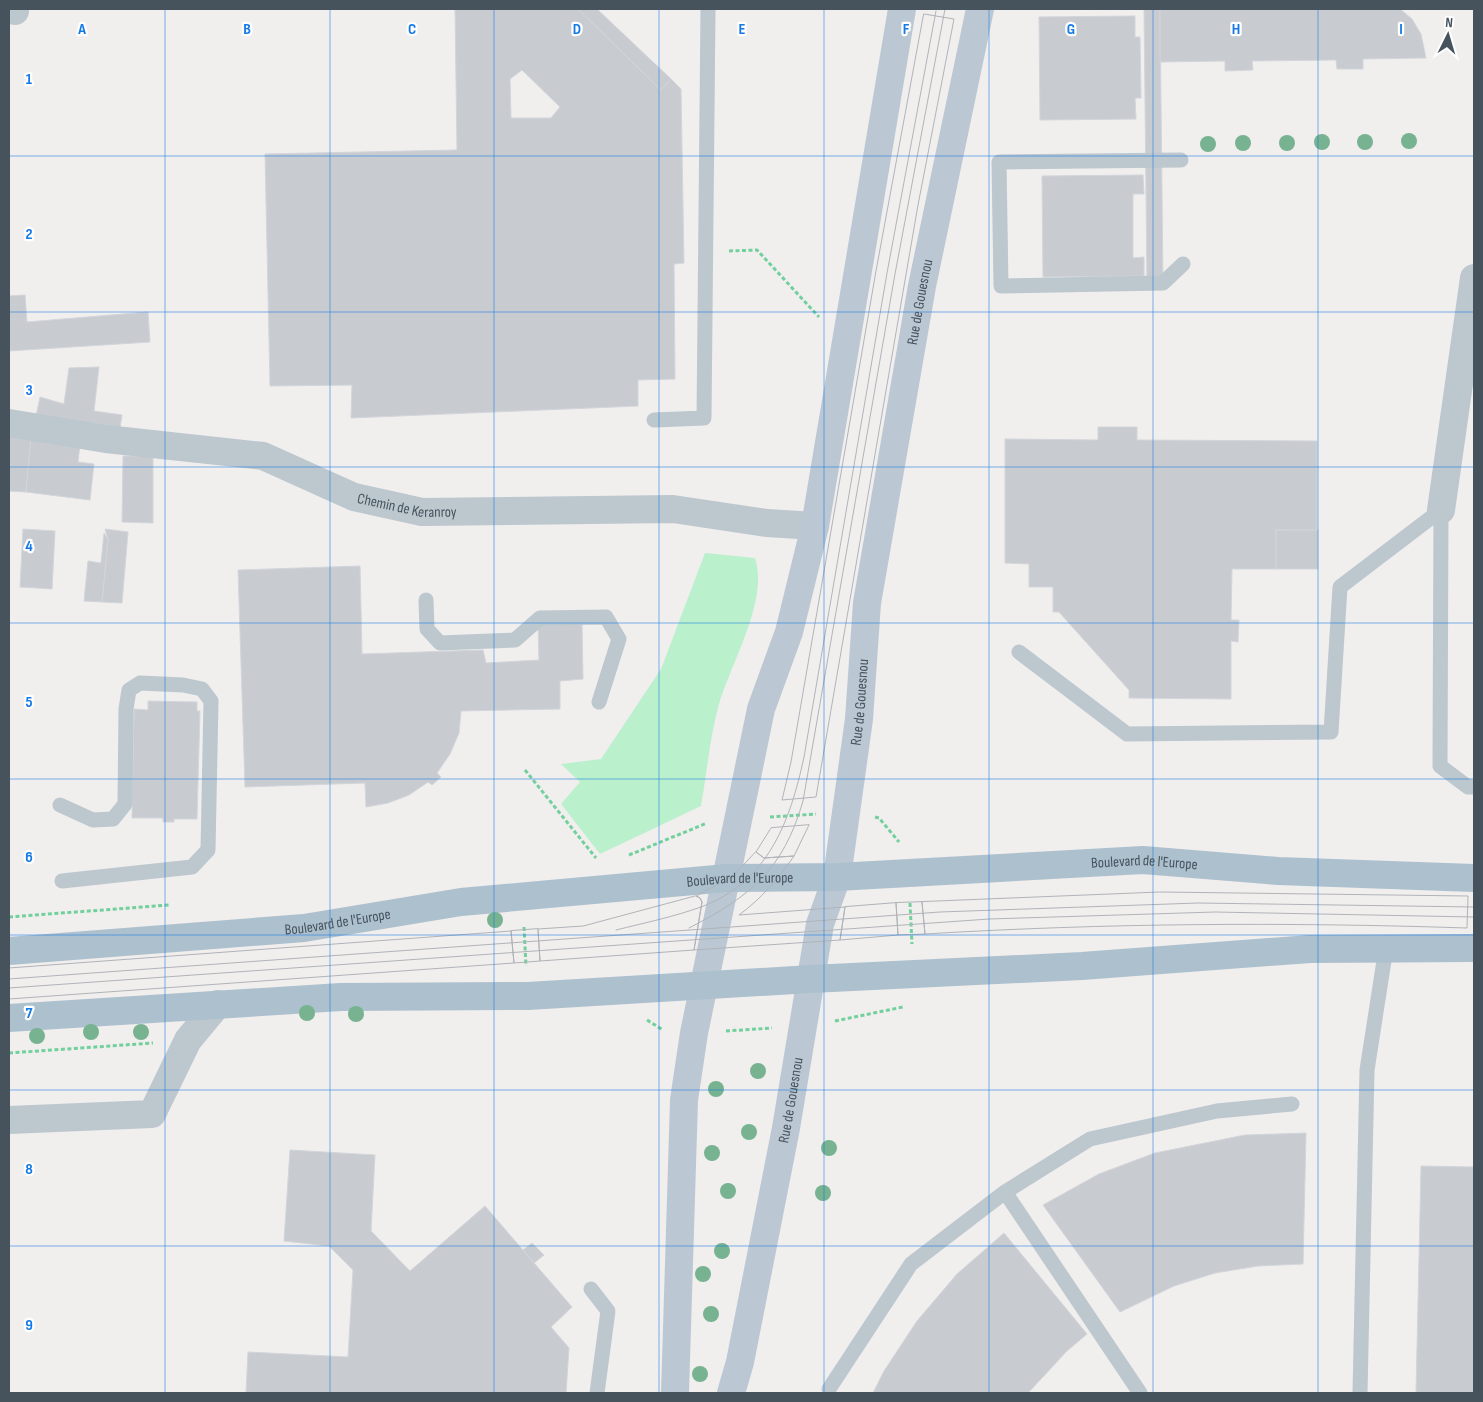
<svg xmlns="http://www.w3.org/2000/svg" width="1483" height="1402" font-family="'Sofia Sans Condensed',sans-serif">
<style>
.green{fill:#bbf0cd}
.building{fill:#c8ccd1;stroke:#d2d5da;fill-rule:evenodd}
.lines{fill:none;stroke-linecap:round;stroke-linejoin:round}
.path{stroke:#72d09d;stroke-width:3;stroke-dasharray:4 2.5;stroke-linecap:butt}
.lane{stroke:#bcc7ce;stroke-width:15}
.street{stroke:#bcc7ce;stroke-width:28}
.secondary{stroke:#bbc8d3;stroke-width:28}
.primary{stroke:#adc0ce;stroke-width:28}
.tram{stroke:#b0b4b9;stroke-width:1}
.tree{fill:#77b291}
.grid{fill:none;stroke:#137ae7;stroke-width:1;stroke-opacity:0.55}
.labels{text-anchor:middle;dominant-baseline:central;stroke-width:4.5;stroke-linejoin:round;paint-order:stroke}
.street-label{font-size:15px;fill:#46535d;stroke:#fff}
.grid-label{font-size:16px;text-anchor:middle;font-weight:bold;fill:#137ae7;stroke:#fff;stroke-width:4.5;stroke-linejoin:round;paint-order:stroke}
</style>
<rect width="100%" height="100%" fill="#f1eeee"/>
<path class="green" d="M705 553 755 558C769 600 731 663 719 704 710 736 707 772 701 806L600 854 561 804 580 782 561 764 601 759 661 669Z"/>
<g class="building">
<path d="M455 9H578L661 90 671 79 681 89 684 263 674 264 675 379 638 380V406L351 418 352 385 270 386 265 154 457 150ZM522 70 560 107 551 118H511L510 79Z"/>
<polygon points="578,9 597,9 671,79 661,90"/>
<polygon points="1144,9 1160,9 1163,283 1147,284"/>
<polygon points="1160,9 1400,9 1412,19 1421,34 1426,58 1363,59 1363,69 1337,69 1336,60 1252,61 1253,70 1225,71 1225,61 1160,62"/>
<polygon points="1135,16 1135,37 1140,37 1141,98 1135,98 1136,119 1040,120 1039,17"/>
<polygon points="1143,175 1144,194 1133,194 1133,258 1144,257 1144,276 1043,277 1042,176"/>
<polygon points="25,295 27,322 148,312 150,342 9,351 9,296"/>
<polygon points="99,367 94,411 122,415 119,435 35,421 40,397 64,404 69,368"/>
<polygon points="1098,427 1137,427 1137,440 1317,441 1317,531 1276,530 1276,569 1232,569 1231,620 1239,620 1238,642 1231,641 1231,699 1129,698 1129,690 1059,612 1053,612 1053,587 1029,587 1029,564 1005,563 1005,439 1098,440"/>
<polygon points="9,435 31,438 26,492 9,491"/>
<polygon points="31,438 80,444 78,462 94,464 90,500 26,492"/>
<polygon points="123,456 153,456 153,523 122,522"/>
<polygon points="23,529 55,531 52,589 20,587"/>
<polygon points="105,529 128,532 122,603 102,602 108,539"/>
<rect x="1276" y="530" width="42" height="39"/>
<polygon points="104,533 108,539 102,602 84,601 88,561 101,563"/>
<polygon points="360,566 362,654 483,650 486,663 539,660 538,623 582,623 583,679 560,681 560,709 461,711 459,733 450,754 437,773 441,777 432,785 428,782 409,795 388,803 366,807 365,783 245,787 238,570"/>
<polygon points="148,701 197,702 197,711 200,711 197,819 174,819 174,822 163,822 163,818 132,818 134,709 148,710"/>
<polygon points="1306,1133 1303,1264 1258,1266 1215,1273 1174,1286 1120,1312 1043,1205 1099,1174 1155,1153 1245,1135"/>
<polygon points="290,1150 375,1155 371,1231 410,1271 485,1206 572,1307 551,1327 569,1348 566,1393 246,1393 248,1352 348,1357 353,1270 329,1246 284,1241"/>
<polygon points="1421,1166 1474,1167 1474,1393 1416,1393"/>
<polygon points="1004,1233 1087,1334 1067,1351 1028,1393 873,1393 884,1371 917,1321 957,1274"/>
<polygon points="532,1243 544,1255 534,1263 523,1250"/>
</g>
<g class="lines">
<g class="path">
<polyline points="729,251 757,250 819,317"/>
<polyline points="525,770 596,858"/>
<polyline points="770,817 816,814"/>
<polyline points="875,817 879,818 899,842"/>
<polyline points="629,855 707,823"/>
<polyline points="910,903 912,944"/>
<polyline points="9,917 169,905"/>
<polyline points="524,927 526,966"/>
<polyline points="647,1020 663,1030"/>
<polyline points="835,1021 903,1007"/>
<polyline points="726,1031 772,1028"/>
<polyline points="9,1053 153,1043"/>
</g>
<g class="lane">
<polyline points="1181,160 999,162 1001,286 1163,283 1183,264"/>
<polyline points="654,420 704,418 708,9"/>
<polyline points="1441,510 1440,766 1468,787 1474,787"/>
<polyline points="426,600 427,629 440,643 515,640 540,618 606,617 619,639 599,702"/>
<polyline points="1019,652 1127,734 1331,732 1340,587 1441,510"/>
<polyline points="60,805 93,820 113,819 125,804 126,709 129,690 140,683 183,685 202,689 211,701 208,850 192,867 62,881"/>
<polyline points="1005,1192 1090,1139 1217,1111 1292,1104"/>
<polyline points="591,1289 608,1311 597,1393"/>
<polyline points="829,1389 911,1264 1005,1192 1140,1393"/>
<polyline points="1360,1393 1367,1070 1386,948"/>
</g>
<g class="street">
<polyline points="15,9 15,11"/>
<path id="s1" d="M9 423 106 439 263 456 354 497 422 512 673 509 767 523 815 526"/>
<polyline points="1441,510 1474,278"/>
<polyline points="9,1120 152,1114 188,1040 218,1004"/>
</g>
<g class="secondary">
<polyline points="675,1393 684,1100 694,1033 761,709 789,632 815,526 902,9"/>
<path id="s2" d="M731 1393 740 1362 786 1128 820 924 837 877 859 719 867 603 922 286 980 9"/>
</g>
<g class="primary">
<path id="s3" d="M9 951 304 928 461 902 727 878 837 877 1143 860 1278 871 1474 878"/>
<polyline points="9,1018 341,997 528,996 811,979 1082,966 1310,949 1474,948"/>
</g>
<g class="tram">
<polygon points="924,14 954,19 918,205 816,797 782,800 791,762 876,271"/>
<polygon points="809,825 794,856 764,858 756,852 771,828"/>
<path d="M756 852 764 858 794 856C778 879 762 898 739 915L845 907 840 940 694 950 702 902 700 898 696 896 732 877Z"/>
<path d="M1160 892 1468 896 1467 928C1286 922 1106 923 925 934L922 902Z"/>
<polygon points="696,896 700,898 702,902 694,950 540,961 538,929 583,926"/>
<polygon points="922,902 925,934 898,935 896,903"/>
<polygon points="896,903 898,935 840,940 845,907"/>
<path d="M689 928C751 896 783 870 803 801L895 274 945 9"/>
<polygon points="538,929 540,961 514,963 511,931"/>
<path d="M616 930C644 923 673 917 701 907 768 882 790 822 804 757L887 273 936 11"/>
<polyline points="9,968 511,931 514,963 9,999"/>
<polyline points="9,979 940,912 1198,903 1474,907"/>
<polyline points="9,988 989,919 1215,912 1474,917"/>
</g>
</g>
<g class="tree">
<circle cx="1409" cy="141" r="8"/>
<circle cx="1322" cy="142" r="8"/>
<circle cx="1365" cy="142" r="8"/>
<circle cx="1243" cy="143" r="8"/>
<circle cx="1287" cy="143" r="8"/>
<circle cx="1208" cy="144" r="8"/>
<circle cx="495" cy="920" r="8"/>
<circle cx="307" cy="1013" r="8"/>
<circle cx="356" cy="1014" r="8"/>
<circle cx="91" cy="1032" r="8"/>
<circle cx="141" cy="1032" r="8"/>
<circle cx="37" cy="1036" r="8"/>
<circle cx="758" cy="1071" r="8"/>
<circle cx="716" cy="1089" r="8"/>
<circle cx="749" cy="1132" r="8"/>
<circle cx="829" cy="1148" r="8"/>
<circle cx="712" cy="1153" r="8"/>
<circle cx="728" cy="1191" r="8"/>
<circle cx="823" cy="1193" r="8"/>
<circle cx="722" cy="1251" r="8"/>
<circle cx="703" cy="1274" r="8"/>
<circle cx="711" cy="1314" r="8"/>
<circle cx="700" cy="1374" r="8"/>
</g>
<path class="grid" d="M165 9V1393M330 9V1393M494 9V1393M659 9V1393M824 9V1393M989 9V1393M1153 9V1393M1318 9V1393M9 156H1474M9 312H1474M9 467H1474M9 623H1474M9 779H1474M9 935H1474M9 1090H1474M9 1246H1474"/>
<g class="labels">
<g class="street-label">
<text stroke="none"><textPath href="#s2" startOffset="1109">Rue de Gouesnou</textPath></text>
<text stroke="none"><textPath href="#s1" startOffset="410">Chemin de Keranroy</textPath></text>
<text stroke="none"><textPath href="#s2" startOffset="704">Rue de Gouesnou</textPath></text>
<text stroke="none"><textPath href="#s3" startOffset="1140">Boulevard de l'Europe</textPath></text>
<text stroke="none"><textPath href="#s3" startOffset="735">Boulevard de l'Europe</textPath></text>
<text stroke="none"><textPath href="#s3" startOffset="330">Boulevard de l'Europe</textPath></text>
<text stroke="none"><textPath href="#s2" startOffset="299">Rue de Gouesnou</textPath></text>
</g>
</g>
<g class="grid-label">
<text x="82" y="34">A</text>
<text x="247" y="34">B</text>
<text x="412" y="34">C</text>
<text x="577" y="34">D</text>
<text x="742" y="34">E</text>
<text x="906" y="34">F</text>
<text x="1071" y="34">G</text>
<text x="1236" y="34">H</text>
<text x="1401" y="34">I</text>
<text x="29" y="84">1</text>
<text x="29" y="239">2</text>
<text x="29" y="395">3</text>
<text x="29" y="551">4</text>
<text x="29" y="707">5</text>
<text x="29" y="862">6</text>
<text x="29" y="1018">7</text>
<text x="29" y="1174">8</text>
<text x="29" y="1330">9</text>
</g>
<rect width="1483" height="1402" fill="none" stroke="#46535d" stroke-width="20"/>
<g transform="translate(1448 35) rotate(5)" stroke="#ffffff" stroke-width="4" paint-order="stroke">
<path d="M0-4L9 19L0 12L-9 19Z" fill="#46535d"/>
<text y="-8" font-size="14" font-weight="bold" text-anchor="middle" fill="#46535d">N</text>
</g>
</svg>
